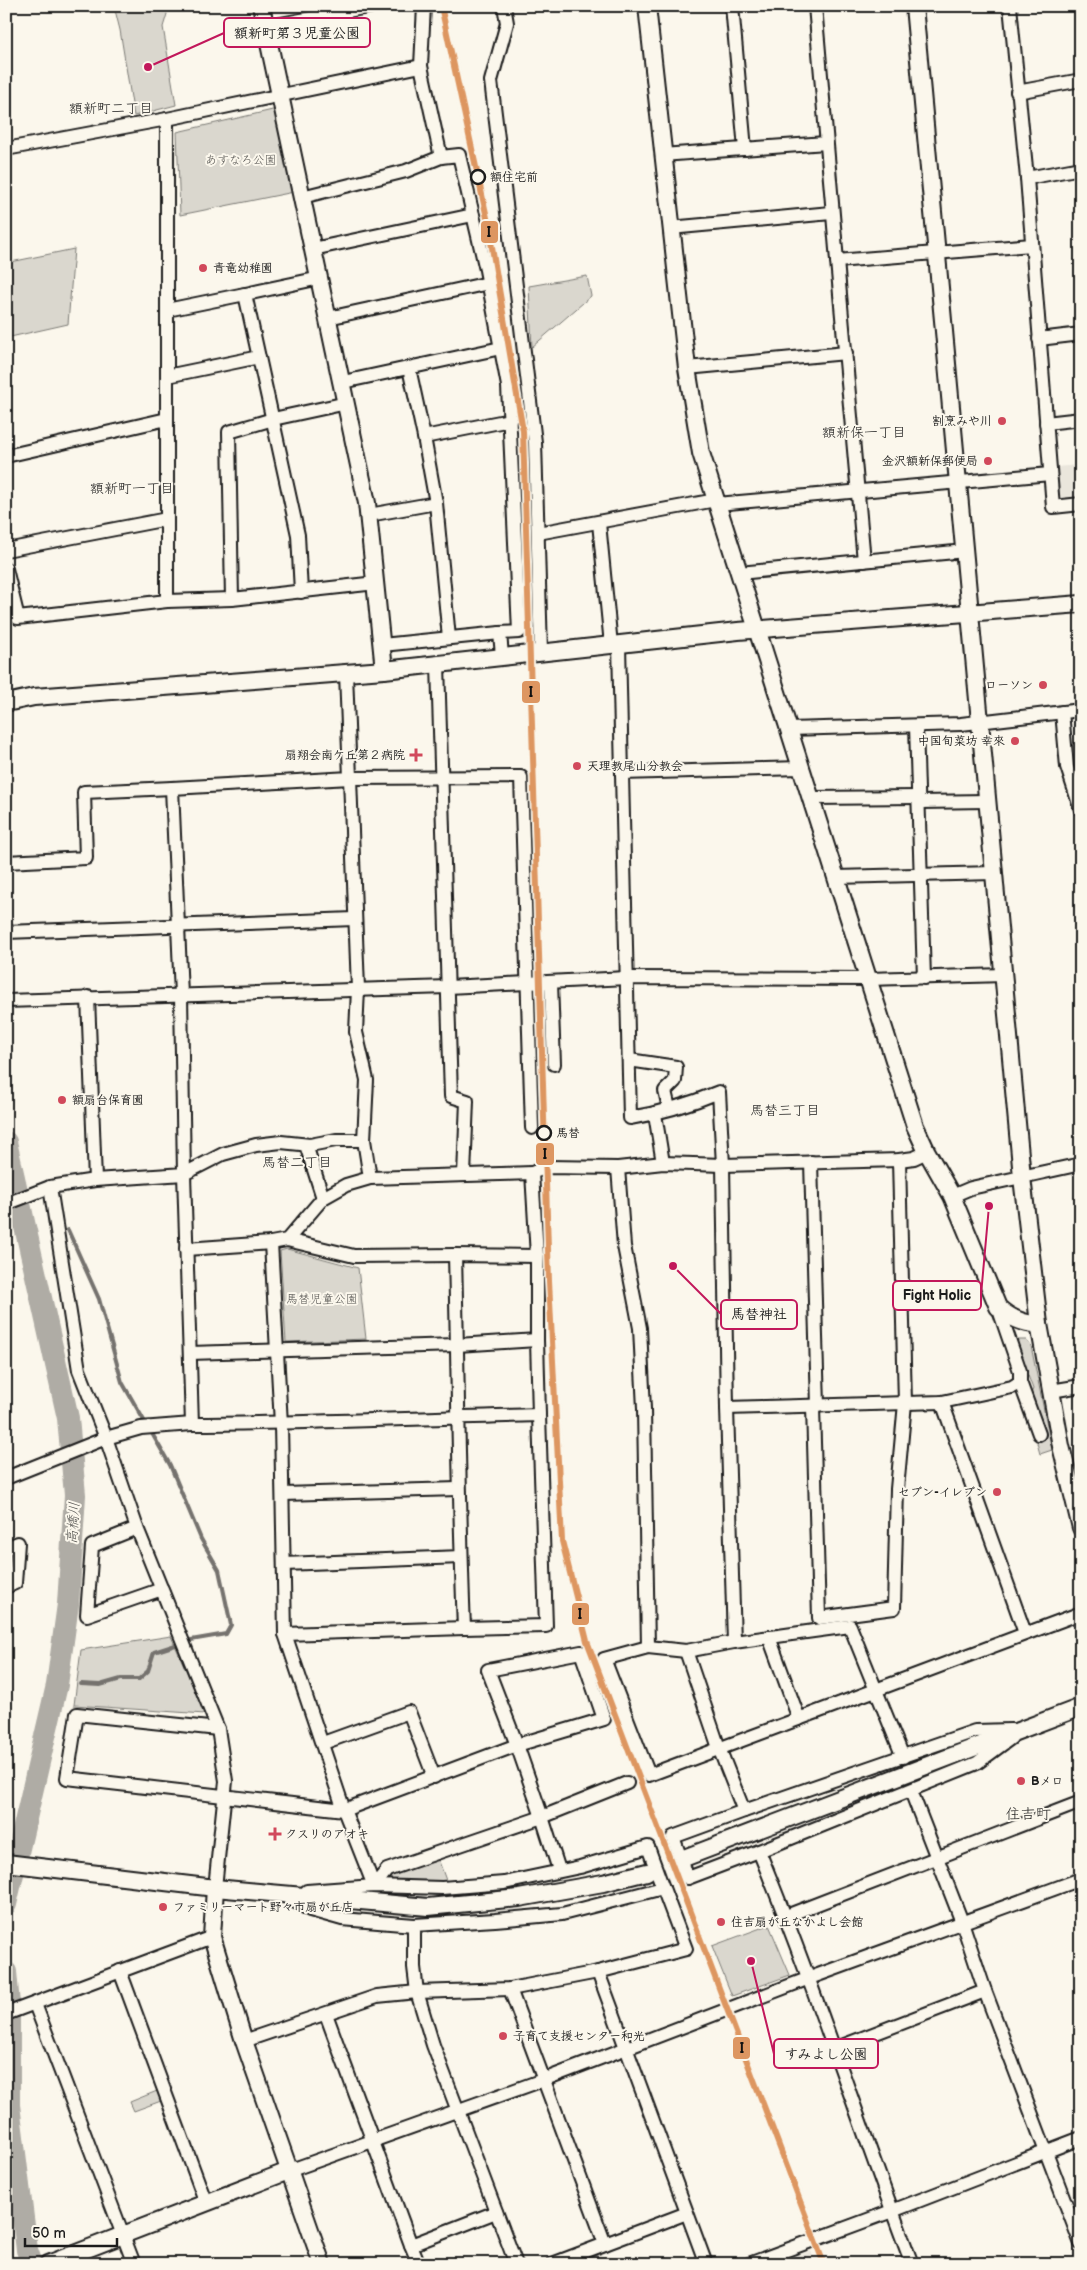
<svg xmlns="http://www.w3.org/2000/svg" width="1087" height="2270" font-family="'Balsamiq Sans','Klee One',sans-serif">
<style>
.built{fill:#eae6dc}
.green{fill:#dad7ce;stroke:#7b7a75}
.lines{fill:none;stroke-linecap:round;stroke-linejoin:round}
.stream{stroke:#74726e;stroke-width:4}
.river{stroke:#afaca5;stroke-width:22}
.tertiary-tunnel{stroke:#dad6cd;stroke-width:16;stroke-dasharray:16 8;stroke-linecap:butt}
.minor-casing{stroke:#1c1c1c;stroke-width:16}
.tertiary-casing{stroke:#1c1c1c;stroke-width:20}
.minor{stroke:#fbf7ec;stroke-width:12}
.tertiary{stroke:#fbf7ec;stroke-width:16}
.rail-1-casing{stroke:#fbf7ec;stroke-width:10}
.rail-1{stroke:#dd9661;stroke-width:6}
.stop-dot{fill:#fbf7ec;stroke:#1c1c1c;stroke-width:2.5}
.poi-dot{fill:#d1495b;stroke:#fbf7ec;stroke-width:2}
.labels{text-anchor:middle;dominant-baseline:central;stroke-width:4;stroke-linejoin:round;paint-order:stroke}
.park-label{font-size:12px;fill:#555451;stroke:#fbf7ec}
.stop-label{font-size:12px;font-weight:bold;fill:#1c1c1c;stroke:#fbf7ec;text-anchor:start}
.poi-label{font-size:12px;font-weight:bold;fill:#1c1c1c;stroke:#fbf7ec;text-anchor:start}
.neighbourhood-label{font-size:14px;fill:#1c1c1c;stroke:#fbf7ec}
.water-label{font-size:14px;font-style:italic;fill:#575653;stroke:#fbf7ec}
.quarter-label{font-size:15px;fill:#1c1c1c;stroke:#fbf7ec}
.leader{fill:none;stroke:#c2185b;stroke-width:2}
.callout-dot{fill:#c2185b;stroke:#fbf7ec;stroke-width:2}
.callout{fill:#fbf7ec;stroke:#c2185b;stroke-width:2}
.callout-label{font-size:14px;text-anchor:middle;font-weight:bold;fill:#1c1c1c}
.line-badge{stroke:#fbf7ec;stroke-width:2}
.pale-badge-label{font-size:14px;text-anchor:middle;font-weight:bold;fill:#111}
</style>
<rect width="100%" height="100%" fill="#fbf7ec"/>
<filter id="ink" filterUnits="userSpaceOnUse"><feTurbulence type="fractalNoise" baseFrequency=".02" numOctaves="2"/><feDisplacementMap in="SourceGraphic" scale="10" xChannelSelector="R" yChannelSelector="G"/><feConvolveMatrix kernelMatrix="1 2 1 2 8 2 1 2 1" color-interpolation-filters="sRGB"/></filter>
<g filter="url(#ink)">
<g class="built">
<polygon points="1080,465 1081,499 1063,501 1058,496 1055,467"/>
<polygon points="811,2251 815,2264 777,2264"/>
</g>
<g class="green">
<polygon points="114,6 165,6 167,14 163,27 176,105 134,116 120,30"/>
<polygon points="277,109 294,192 180,215 177,132"/>
<polygon points="74,249 68,324 6,338 6,263"/>
<polygon points="587,276 591,296 532,347 529,286"/>
<polygon points="287,1249 358,1268 366,1339 286,1342 280,1251"/>
<polygon points="1015,1340 1026,1340 1031,1346 1052,1450 1040,1454 1037,1443 1043,1433 1030,1395 1033,1389"/>
<polygon points="171,1636 205,1714 74,1705 81,1650"/>
<polygon points="437,1856 447,1883 381,1882 389,1872"/>
<polygon points="769,1925 790,1975 732,1996 712,1946"/>
<polygon points="157,2091 161,2101 134,2111 130,2102"/>
</g>
<g class="lines">
<g class="stream">
<polyline points="68,1230 99,1299 122,1382 146,1424"/>
<polyline points="81,1684 100,1685 121,1679 139,1679 148,1671 154,1652 191,1640 226,1634 231,1625 219,1570 201,1539 170,1465 150,1430"/>
<polyline points="6,2164 20,2195"/>
</g>
<g class="river">
<polyline points="6,1142 68,1418 75,1495 68,1604 57,1685 6,1904"/>
<polyline points="6,1972 9,2004 9,2105 27,2250 32,2264"/>
</g>
<polyline class="tertiary-tunnel" points="647,1872 684,1858"/>
<defs>
<g id="minor">
<polyline points="424,6 421,66 441,157 459,155 486,270 508,386 519,632 500,633 502,656"/>
<polyline points="504,6 507,23 491,81 535,442 541,652"/>
<polyline points="732,6 745,149"/>
<polyline points="815,6 837,261 1032,245"/>
<polyline points="1010,6 1027,178 1053,507 1081,504"/>
<polyline points="265,27 373,6"/>
<polyline points="1017,92 1081,80"/>
<polyline points="167,119 167,601 232,599 376,583"/>
<polyline points="6,149 167,119 421,66"/>
<polyline points="662,155 826,143"/>
<polyline points="1027,178 1081,168"/>
<polyline points="302,197 406,171 441,157"/>
<polyline points="670,228 831,213"/>
<polyline points="313,249 473,215"/>
<polyline points="837,261 864,561"/>
<polyline points="241,295 320,278"/>
<polyline points="167,310 245,294 298,535 301,592"/>
<polyline points="328,318 489,283"/>
<polyline points="1039,339 1081,334"/>
<polyline points="409,368 424,437"/>
<polyline points="687,368 846,353"/>
<polyline points="167,376 259,357"/>
<polyline points="343,382 501,348"/>
<polyline points="1046,423 1081,419"/>
<polyline points="6,456 167,419"/>
<polyline points="436,503 449,638"/>
<polyline points="717,504 1050,474"/>
<polyline points="369,515 436,503 424,437 510,420"/>
<polyline points="599,523 611,645"/>
<polyline points="538,533 716,500"/>
<polyline points="6,550 167,519"/>
<polyline points="6,569 18,618 167,601"/>
<polyline points="739,573 965,551"/>
<polyline points="232,599 229,432 273,419 347,403"/>
<polyline points="382,645 500,633"/>
<path d="M619 645 630 1118C660 1113 690 1104 719 1092L723 1165 727 1408 942 1402 1012 1387 1020 1382V1371L998 1307"/>
<polyline points="438,664 451,1096 467,1101 464,1175"/>
<polyline points="1062,712 1067,767 1081,810"/>
<polyline points="916,726 924,978"/>
<polyline points="789,729 961,724 1081,710"/>
<polyline points="622,773 801,768"/>
<polyline points="811,798 918,797"/>
<polyline points="919,802 987,801"/>
<polyline points="6,862 86,858 84,792 172,788"/>
<polyline points="836,877 994,873"/>
<polyline points="6,932 354,919"/>
<polyline points="551,983 554,1064"/>
<polyline points="88,997 95,1180"/>
<polyline points="6,1001 448,987 627,978 868,979 1004,975"/>
<polyline points="629,1060 676,1067 675,1081 665,1091 669,1108"/>
<polyline points="655,1114 663,1163"/>
<path d="M364 1140H336L310 1145 281 1142 256 1145 223 1154 184 1174 192 1424C308 1423 423 1418 539 1415L546 1626 464 1628C459 1504 458 1379 455 1255L537 1256"/>
<polyline points="306,1145 323,1198"/>
<polyline points="811,1162 818,1406"/>
<polyline points="618,1168 624,1246 640,1328 644,1409 648,1647 604,1659 649,1775 1081,1613"/>
<polyline points="370,1178 364,1140 367,1080 356,1032 358,989 350,778 521,777 532,1128"/>
<polyline points="952,1196 971,1188 1081,1164"/>
<polyline points="6,1204 50,1187"/>
<polyline points="287,1240 354,1256 455,1255"/>
<polyline points="271,1243 281,1424 285,1634"/>
<polyline points="186,1249 271,1243 287,1240 323,1198 346,1185 370,1178 532,1173"/>
<polyline points="190,1353 457,1345 537,1340"/>
<polyline points="1020,1382 1039,1434"/>
<polyline points="1051,1391 1081,1386"/>
<polyline points="942,1402 1025,1633"/>
<polyline points="813,1407 819,1618 894,1608 897,1489 905,1403 899,1160"/>
<polyline points="727,1408 734,1642"/>
<polyline points="539,1415 537,1340 537,1256 532,1173 546,1167 618,1168 663,1163 723,1165 899,1160 914,1158 927,1152"/>
<polyline points="6,1478 106,1438 141,1428 192,1424"/>
<polyline points="283,1494 458,1489"/>
<polyline points="137,1528 92,1546 87,1615 162,1589"/>
<polyline points="6,1548 18,1543 15,1583 6,1587"/>
<polyline points="284,1564 461,1557"/>
<polyline points="464,1628 285,1634 344,1810 374,1886 387,1870 542,1817 559,1870"/>
<polyline points="769,1637 799,1719"/>
<polyline points="648,1647 686,1651 734,1642 850,1626 903,1757"/>
<polyline points="686,1651 719,1748 744,1811 975,1731 1011,1730"/>
<polygon points="581,1652 604,1719 517,1745 488,1670"/>
<polyline points="218,1729 77,1714 67,1778 344,1810 517,1745 542,1817 627,1783"/>
<polyline points="323,1743 409,1712 434,1777"/>
<polyline points="744,1811 673,1837 688,1878 759,1851"/>
<polyline points="215,1888 226,1781 218,1729 137,1528 106,1438 79,1370 50,1187 95,1180 184,1174 181,995 172,788 350,778 346,673"/>
<polyline points="663,1888 686,1949 598,1972 706,2264"/>
<polyline points="307,1891 374,1886 442,1888 504,1883 580,1867 648,1847 663,1888 562,1914 495,1920 414,1925 414,1967 417,1992 433,2045 516,2264"/>
<polyline points="283,1895 310,1910 342,1919 414,1925"/>
<polyline points="786,1916 1081,1802"/>
<polyline points="120,1971 206,2203"/>
<polyline points="510,1989 605,2244 552,2264"/>
<polyline points="985,1991 1081,2244"/>
<polyline points="35,2004 134,2264"/>
<polyline points="6,2014 212,1937"/>
<polyline points="326,2014 411,2245 496,2212"/>
<polyline points="244,2041 377,1996 417,1992 510,1989 598,1972"/>
<polyline points="834,2049 985,1991 962,1922 911,1791"/>
<polyline points="291,2170 543,2080 807,1979 1081,1879"/>
<polyline points="605,2244 687,2213"/>
<polyline points="411,2245 419,2264"/>
<polyline points="749,2264 892,2211 1081,2138"/>
<path d="M912 2264C860 2127 815 1987 759 1851L977 1763 1011 1738"/>
</g>
<g id="tertiary">
<polyline points="261,6 367,503 384,670"/>
<path d="M647 6 687 368 701 453 915 1126 927 1152 952 1196 998 1307C1008 1317 1025 1325 1039 1324"/>
<polyline points="914,6 1022,1177 1039,1324 1061,1446 1081,1528"/>
<polyline points="6,703 34,697 384,670 738,631 1081,604"/>
<polyline points="684,1858 1081,1707"/>
<polyline points="6,1863 215,1888 428,1907 519,1898 603,1883 647,1872"/>
<polyline points="215,1888 212,1937 244,2041 322,2264"/>
<polyline points="48,2264 291,2170"/>
</g>
</defs>
<use href="#minor" class="minor-casing"/>
<use href="#tertiary" class="tertiary-casing"/>
<use href="#minor" class="minor"/>
<use href="#tertiary" class="tertiary"/>
<defs>
<polyline id="rail-1" points="441,6 487,218 523,431 549,1281 562,1541 587,1641 824,2264"/>
</defs>
<use href="#rail-1" class="rail-1-casing"/>
<use href="#rail-1" class="rail-1"/>
</g>
</g>
<g class="stop-dot">
<circle cx="478" cy="177" r="7"/>
<circle cx="544" cy="1133" r="7"/>
</g>
<g class="poi-dot">
<circle cx="203" cy="268" r="5"/>
<circle cx="1002" cy="421" r="5"/>
<circle cx="988" cy="461" r="5"/>
<circle cx="1043" cy="685" r="5"/>
<circle cx="1015" cy="741" r="5"/>
<path d="M413.5 747.5h5v5h5v5h-5v5h-5v-5h-5v-5h5z"/>
<circle cx="577" cy="766" r="5"/>
<circle cx="62" cy="1100" r="5"/>
<circle cx="997" cy="1492" r="5"/>
<circle cx="1021" cy="1781" r="5"/>
<path d="M272.5 1826.5h5v5h5v5h-5v5h-5v-5h-5v-5h5z"/>
<circle cx="163" cy="1907" r="5"/>
<circle cx="721" cy="1922" r="5"/>
<circle cx="503" cy="2036" r="5"/>
</g>
<g class="labels">
<g class="park-label">
<text x="241" y="160">あすなろ公園</text>
<text x="322" y="1299">馬替児童公園</text>
</g>
<g class="stop-label">
<text x="490" y="177">額住宅前</text>
<text x="556" y="1133">馬替</text>
</g>
<g class="poi-label">
<text x="213" y="268">青竜幼稚園</text>
<text x="992" y="421" text-anchor="end">割烹みや川</text>
<text x="978" y="461" text-anchor="end">金沢額新保郵便局</text>
<text x="1033" y="685" text-anchor="end">ローソン</text>
<text x="1005" y="741" text-anchor="end">中国旬菜坊 幸來</text>
<text x="405" y="755" text-anchor="end">扇翔会南ケ丘第２病院</text>
<text x="587" y="766">天理教尾山分教会</text>
<text x="72" y="1100">額扇台保育園</text>
<text x="987" y="1492" text-anchor="end">セブン-イレブン</text>
<text x="1031" y="1781">Bメロ</text>
<text x="285" y="1834">クスリのアオキ</text>
<text x="173" y="1907">ファミリーマート野々市扇が丘店</text>
<text x="731" y="1922">住吉扇が丘なかよし会館</text>
<text x="513" y="2036">子育て支援センター和光</text>
</g>
<g class="neighbourhood-label">
<text x="111" y="108">額新町二丁目</text>
<text x="864" y="432">額新保一丁目</text>
<text x="132" y="488">額新町一丁目</text>
<text x="785" y="1110">馬替三丁目</text>
<text x="297" y="1162">馬替二丁目</text>
</g>
<g class="water-label">
<text transform="translate(73 1523) rotate(-86)">高橋川</text>
</g>
<g class="quarter-label">
<text x="1028" y="1814">住吉町</text>
</g>
</g>
<path class="leader" d="M148 67L224 33M989 1206L981 1295M673 1266L721 1314M751 1961L774 2054"/>
<g class="callout-dot">
<circle cx="148" cy="67" r="5"/>
<circle cx="989" cy="1206" r="5"/>
<circle cx="673" cy="1266" r="5"/>
<circle cx="751" cy="1961" r="5"/>
</g>
<g class="callout">
<rect x="224" y="18" width="146" height="29" rx="5"/>
<rect x="893" y="1281" width="88" height="29" rx="5"/>
<rect x="721" y="1300" width="76" height="29" rx="5"/>
<rect x="774" y="2039" width="104" height="29" rx="5"/>
</g>
<g class="callout-label">
<text x="297" y="38">額新町第３児童公園</text>
<text x="937" y="1300">Fight Holic</text>
<text x="759" y="1319">馬替神社</text>
<text x="826" y="2059">すみよし公園</text>
</g>
<g class="line-badge">
<rect x="480" y="220" width="19" height="24" rx="5" fill="#dd9661"/>
<rect x="521" y="680" width="20" height="24" rx="5" fill="#dd9661"/>
<rect x="535" y="1142" width="20" height="24" rx="5" fill="#dd9661"/>
<rect x="571" y="1602" width="19" height="24" rx="5" fill="#dd9661"/>
<rect x="732" y="2036" width="19" height="24" rx="5" fill="#dd9661"/>
</g>
<g class="pale-badge-label">
<text x="489" y="237">I</text>
<text x="531" y="697">I</text>
<text x="545" y="1159">I</text>
<text x="580" y="1619">I</text>
<text x="742" y="2053">I</text>
</g>
<rect width="1087" height="2270" fill="none" stroke="#fbf7ec" stroke-width="25"/>
<rect x="12" y="12" width="1062" height="2245" fill="none" stroke="#1c1c1c" stroke-width="2" filter="url(#ink)"/>
<path d="M25 2238v8h92v-8" fill="none" stroke="#1c1c1c" stroke-width="2.5"/>
<text x="32" y="2238" font-size="15" fill="#1c1c1c" stroke="#fbf7ec" stroke-width="4" paint-order="stroke">50 m</text>
</svg>
